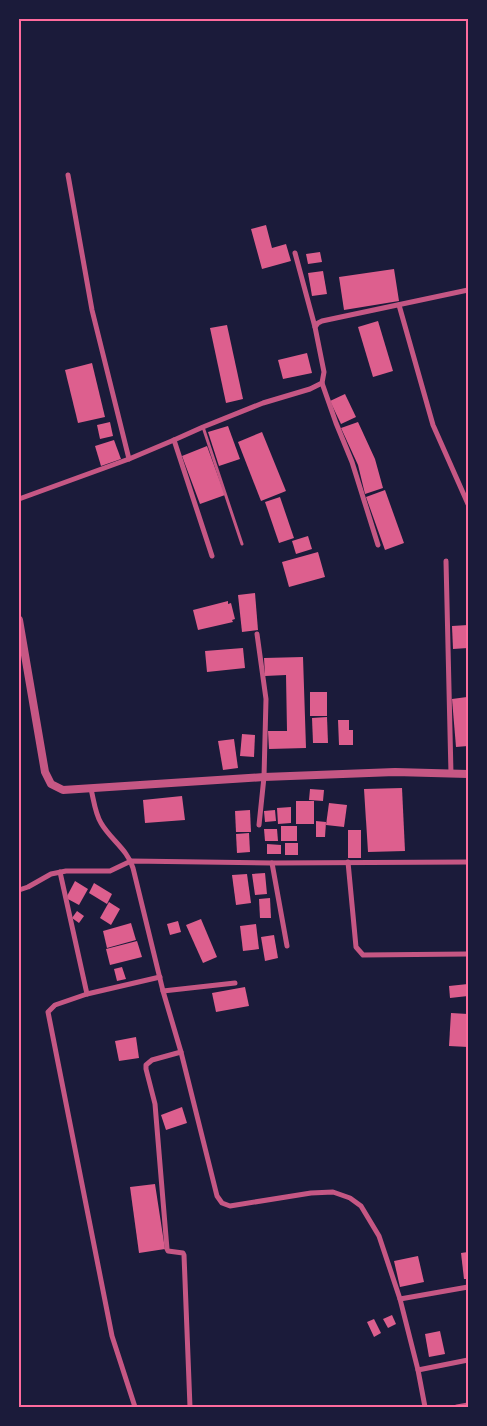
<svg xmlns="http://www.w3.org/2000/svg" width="487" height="1426" font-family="'Open Sans',sans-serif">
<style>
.building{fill:#dd5f8e}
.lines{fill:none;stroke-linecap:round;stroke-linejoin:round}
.service{stroke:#c65784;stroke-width:3}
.minor{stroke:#c65784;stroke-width:5}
.tertiary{stroke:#c65784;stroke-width:8}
.neatline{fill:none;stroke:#ff6b9d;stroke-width:2}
</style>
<rect width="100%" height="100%" fill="#1b1b3a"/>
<g class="building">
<polygon points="266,225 272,248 286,244 291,261 262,269 251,229"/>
<polygon points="320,252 322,262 308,264 306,254"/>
<polygon points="394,269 399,301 344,310 339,277"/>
<polygon points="323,271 327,294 312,296 308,273"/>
<polygon points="378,321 393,371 373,377 358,327"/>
<polygon points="227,325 243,399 226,403 210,328"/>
<polygon points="307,353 312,373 283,379 278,360"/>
<polygon points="92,363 105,417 78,423 65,370"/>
<polygon points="345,394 356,417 341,424 330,401"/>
<polygon points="110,422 113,436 100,439 97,425"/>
<polygon points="358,422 375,459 383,488 365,494 358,465 341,428"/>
<polygon points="228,426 240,459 219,466 208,432"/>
<polygon points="262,432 286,491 261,501 238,442"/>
<polygon points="114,440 121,459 101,466 95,446"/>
<polygon points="207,446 225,495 200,504 182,456"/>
<polygon points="385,490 404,543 385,550 366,497"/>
<polygon points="280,497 294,538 279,543 265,502"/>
<polygon points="308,536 312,549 296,554 292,541"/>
<polygon points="318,552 325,577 289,587 282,562"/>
<polygon points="255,593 258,630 242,632 238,595"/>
<polygon points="228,601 228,604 231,603 235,619 232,620 233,622 198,630 193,610"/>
<polygon points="468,625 468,648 453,649 452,626"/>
<polygon points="243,648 245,668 207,672 205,651"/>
<polygon points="303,657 306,748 269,749 268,731 287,731 286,675 265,676 264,658"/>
<rect x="310" y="692" width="17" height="24"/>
<polygon points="467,697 468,715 468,746 456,747 452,699"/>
<polygon points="327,717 328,743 313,743 312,718"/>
<polygon points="338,720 349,720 349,730 353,730 353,745 339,745"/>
<polygon points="242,734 255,735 254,757 240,756"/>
<polygon points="234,739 238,768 223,770 218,741"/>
<polygon points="402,788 405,851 368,852 364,789"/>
<polygon points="310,789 324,790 323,801 309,800"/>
<polygon points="182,796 185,820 145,823 143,800"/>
<rect x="296" y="801" width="18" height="23"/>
<polygon points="329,803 347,805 344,827 326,825"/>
<polygon points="291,807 291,823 278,824 277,808"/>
<polygon points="250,810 251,832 236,832 235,811"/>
<polygon points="275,810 276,821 265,822 264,811"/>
<polygon points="316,821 326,822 325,837 316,837"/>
<rect x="281" y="826" width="16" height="15"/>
<polygon points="264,829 277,829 278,841 265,841"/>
<rect x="348" y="830" width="13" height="28"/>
<polygon points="249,833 250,852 237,853 236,834"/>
<rect x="285" y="843" width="13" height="12"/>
<polygon points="267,844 281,845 281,854 267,854"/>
<polygon points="265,873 267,894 255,895 252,874"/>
<polygon points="247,874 251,903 236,905 232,875"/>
<polygon points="75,881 88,889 79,905 66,898"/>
<polygon points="94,883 112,894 107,904 89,893"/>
<polygon points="270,898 271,918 260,918 259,899"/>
<polygon points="109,902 120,909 111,925 100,918"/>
<polygon points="77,911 84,916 79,923 72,918"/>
<polygon points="201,919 217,957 203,963 186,925"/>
<polygon points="178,921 181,932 170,935 167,924"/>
<polygon points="131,923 136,940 107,948 103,931"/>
<polygon points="256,924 259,949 243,951 240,926"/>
<polygon points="274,935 278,958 265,961 261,937"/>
<polygon points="137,941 142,957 110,965 106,949"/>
<polygon points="122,967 126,979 117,981 114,969"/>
<polygon points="468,984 468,996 450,998 449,986"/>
<polygon points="245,987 249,1006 216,1012 212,993"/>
<polygon points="451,1013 468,1014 468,1047 449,1046"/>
<polygon points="136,1037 139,1058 119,1061 115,1041"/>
<polygon points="182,1107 187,1123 166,1130 161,1115"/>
<polygon points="155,1184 165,1249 139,1253 130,1187"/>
<polygon points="468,1252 468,1279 464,1279 461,1253"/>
<polygon points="418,1256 424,1282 400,1287 394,1261"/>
<polygon points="392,1315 396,1324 388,1328 383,1319"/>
<polygon points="374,1319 381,1333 374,1337 367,1322"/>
<polygon points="440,1331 445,1354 429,1357 425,1334"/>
</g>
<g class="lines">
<polyline class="service" points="203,427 242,544"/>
<g class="minor">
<polyline points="68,175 92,310 129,459"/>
<polyline points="295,253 315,327"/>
<polyline points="399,305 433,425 468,504"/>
<polyline points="322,383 336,423 352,462 378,545"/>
<polyline points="174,440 212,556"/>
<polyline points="19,499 129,459 174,440 203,427 263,403 310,389 322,383 324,372 315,327 318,323 322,321 468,290"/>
<polyline points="446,561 451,774"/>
<polyline points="257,634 266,699 264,777 259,825"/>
<path d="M91 789C94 801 95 813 101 823 110 839 128 850 133 868L163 991 181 1052 217 1196 222 1203 230 1206 311 1193 333 1192 350 1198 361 1206 379 1236 400 1299 418 1370 425 1407"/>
<polyline points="348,862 356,947 363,955 468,954"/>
<polyline points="272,863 287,946"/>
<polyline points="60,872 87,994"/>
<polyline points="19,890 28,887 51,874 66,871 110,871 131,861 272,863 468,862"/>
<polyline points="163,991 235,983"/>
<polyline points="181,1052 152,1060 146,1065 146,1069 155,1104 167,1249 168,1251 183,1253 184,1255 190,1407"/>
<polyline points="400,1299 468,1287"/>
<polyline points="418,1370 468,1360"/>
<polyline points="135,1407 112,1336 48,1012 55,1005 87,994 160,977"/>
<polyline points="457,1407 468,1405"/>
</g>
<polyline class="tertiary" points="19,620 45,772 51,784 63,790 264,777 395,772 468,774"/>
</g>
<rect width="487" height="1426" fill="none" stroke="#1b1b3a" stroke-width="40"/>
<rect x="20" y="20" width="447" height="1386" class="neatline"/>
</svg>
